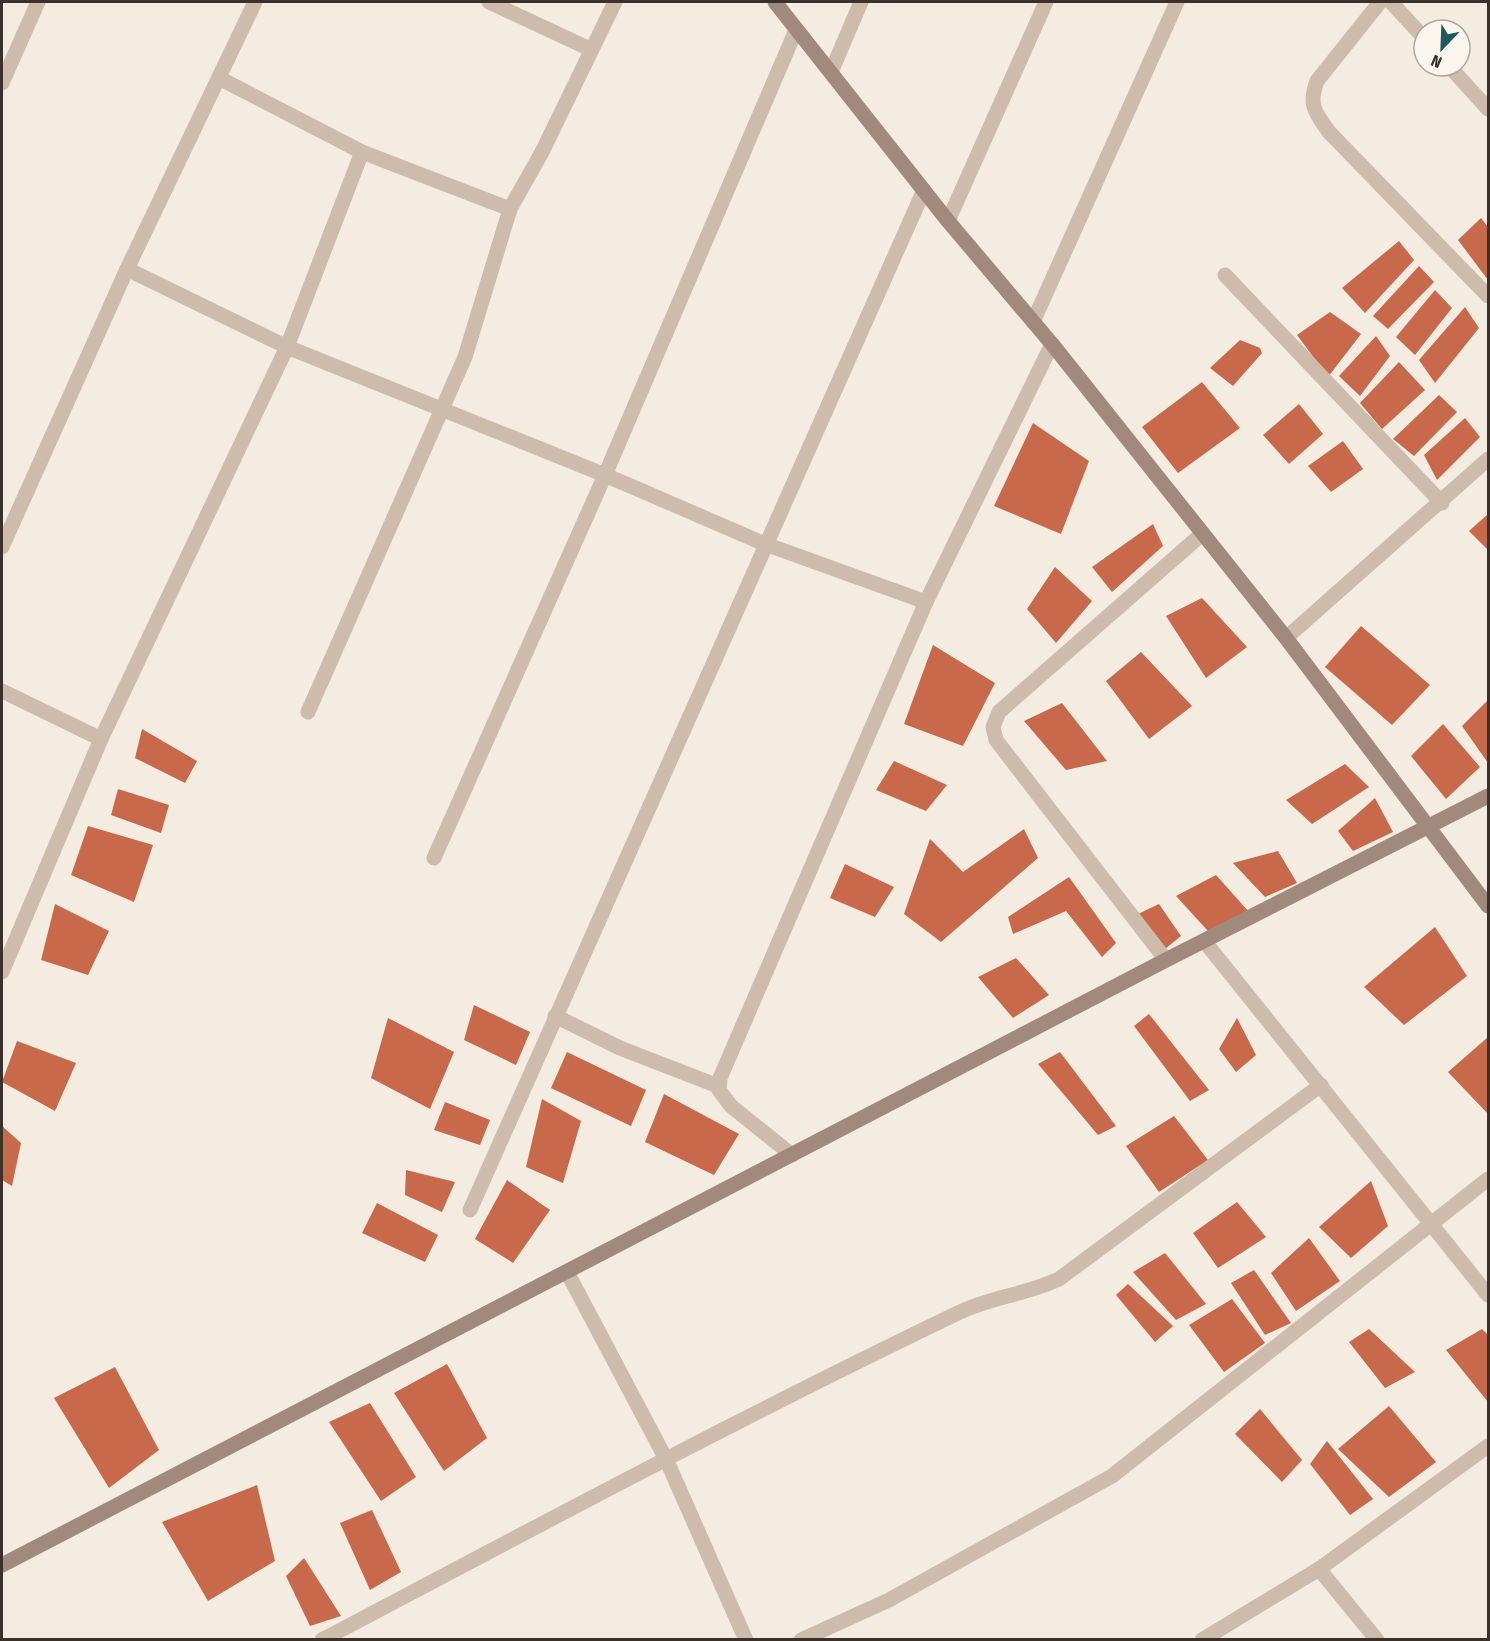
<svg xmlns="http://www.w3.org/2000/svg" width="1490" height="1641" font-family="'Fira Sans Condensed',sans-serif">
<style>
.building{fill:#c8694b}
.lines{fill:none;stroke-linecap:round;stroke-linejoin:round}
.street{stroke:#cdbbac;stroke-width:15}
.secondary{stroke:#a18a7d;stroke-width:15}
</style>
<rect width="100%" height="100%" fill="#f4ebe1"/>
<g class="building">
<polygon points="1481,218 1488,227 1488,280 1458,240"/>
<polygon points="1399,241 1414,260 1365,313 1342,288"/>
<polygon points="1419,266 1434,282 1388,329 1373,316"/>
<polygon points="1435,290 1452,308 1415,355 1396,337"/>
<polygon points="1465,307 1479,328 1435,383 1419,360"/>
<polygon points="1330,312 1361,334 1328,377 1297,335"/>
<polygon points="1376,336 1390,356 1360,396 1339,376"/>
<polygon points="1240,340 1260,348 1262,353 1233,386 1210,368"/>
<polygon points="1399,362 1425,390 1382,429 1360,403"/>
<polygon points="1202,382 1240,428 1178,473 1142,427"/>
<polygon points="1439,395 1457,412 1414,456 1393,439"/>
<polygon points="1299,404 1323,434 1289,464 1263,435"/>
<polygon points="1465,418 1480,437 1437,480 1424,455"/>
<polygon points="1033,423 1089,461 1061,534 994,506"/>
<polygon points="1343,441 1363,469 1331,492 1308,466"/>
<polygon points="1488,514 1488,550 1469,531"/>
<polygon points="1153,524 1163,546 1112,592 1092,567"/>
<polygon points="1055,567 1092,601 1056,643 1027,609"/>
<polygon points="1202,598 1247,647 1206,678 1166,616"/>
<polygon points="1361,626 1430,685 1392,725 1325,667"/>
<polygon points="933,645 995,683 963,746 904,724"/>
<polygon points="1141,652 1192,706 1149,739 1106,681"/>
<polygon points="1488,700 1488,763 1462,726"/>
<polygon points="1062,703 1107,761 1066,770 1024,721"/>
<polygon points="1443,724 1480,767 1446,799 1411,756"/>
<polygon points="142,729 197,761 185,783 135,758"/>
<polygon points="894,761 947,785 926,811 876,790"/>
<polygon points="1345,764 1369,787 1312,824 1286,800"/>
<polygon points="118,789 169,805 161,833 111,815"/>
<polygon points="1375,798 1393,832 1353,851 1338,831"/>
<polygon points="88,826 153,845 134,902 71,875"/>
<polygon points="1024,829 1038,858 941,942 904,914 930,839 963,872"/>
<polygon points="1278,851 1297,883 1265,897 1233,863"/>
<polygon points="845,864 894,887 875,917 830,898"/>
<polygon points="1216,875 1249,912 1208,931 1176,896"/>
<polygon points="1069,877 1116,943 1102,957 1066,911 1013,934 1008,917"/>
<polygon points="55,904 109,931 88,975 41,960"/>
<polygon points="1159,904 1181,936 1165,949 1138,914"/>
<polygon points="1435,927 1467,976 1404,1025 1364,987"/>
<polygon points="1016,958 1049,995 1013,1018 978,977"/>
<polygon points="474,1005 530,1032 516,1065 464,1040"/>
<polygon points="1149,1014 1209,1090 1190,1101 1134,1026"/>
<polygon points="388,1018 454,1052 430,1109 371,1078"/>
<polygon points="1237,1018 1256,1055 1236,1072 1219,1049"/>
<polygon points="1488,1037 1488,1114 1448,1072"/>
<polygon points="17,1041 76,1063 55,1111 2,1082"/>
<polygon points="567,1052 646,1090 631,1126 551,1088"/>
<polygon points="1060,1052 1116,1126 1098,1135 1038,1064"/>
<polygon points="664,1094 739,1134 714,1175 645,1142"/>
<polygon points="542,1099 581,1121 563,1183 526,1167"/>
<polygon points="445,1102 490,1120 480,1145 434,1130"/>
<polygon points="1174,1116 1208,1160 1159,1192 1126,1146"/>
<polygon points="2,1126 21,1143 12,1186 2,1180"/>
<polygon points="406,1170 455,1182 442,1212 405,1195"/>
<polygon points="507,1180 550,1210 513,1263 475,1239"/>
<polygon points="1371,1181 1388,1226 1351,1258 1319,1227"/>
<polygon points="1237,1202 1266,1237 1218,1268 1193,1233"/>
<polygon points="377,1203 438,1235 425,1262 362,1233"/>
<polygon points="1309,1238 1340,1281 1296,1311 1271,1273"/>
<polygon points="1165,1253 1206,1304 1176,1320 1133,1272"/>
<polygon points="1254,1270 1291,1323 1265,1335 1231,1283"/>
<polygon points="1128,1284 1173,1326 1155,1342 1116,1295"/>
<polygon points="1232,1299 1265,1343 1224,1372 1189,1325"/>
<polygon points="1369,1329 1415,1372 1385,1388 1349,1342"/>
<polygon points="1482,1329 1488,1335 1488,1402 1446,1350"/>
<polygon points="447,1364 487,1438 444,1471 394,1393"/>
<polygon points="115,1367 159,1450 109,1488 54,1398"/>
<polygon points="370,1403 416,1477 381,1501 329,1422"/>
<polygon points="1389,1406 1436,1462 1389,1497 1338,1449"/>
<polygon points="1260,1409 1302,1460 1282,1482 1235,1434"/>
<polygon points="1327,1441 1373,1499 1350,1515 1310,1464"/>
<polygon points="257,1485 275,1561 208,1601 162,1522"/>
<polygon points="372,1510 401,1572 370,1590 340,1523"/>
<polygon points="304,1558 341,1616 310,1626 286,1576"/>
</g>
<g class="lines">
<g class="street">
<polyline points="489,2 590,49"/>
<path d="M1380 2 1317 81C1308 105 1315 112 1329 132L1488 296"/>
<polyline points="1391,2 1424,38"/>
<polyline points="1449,66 1488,109"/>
<polyline points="831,72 861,2"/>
<polyline points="219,78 362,152 510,209"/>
<polyline points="2,83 38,2"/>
<polyline points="948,221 1046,2"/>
<polyline points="127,269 287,347 605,475 765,544 926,602"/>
<polyline points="1225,275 1442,503"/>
<polyline points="1033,322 1177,2"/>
<polyline points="2,547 127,269 255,2"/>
<polyline points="1286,638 1488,459"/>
<polyline points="2,691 101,739 2,972"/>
<polyline points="308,712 465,357 510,209 542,152 615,2"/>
<polyline points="101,739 287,347 362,152"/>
<polyline points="434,858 605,475 796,30"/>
<polyline points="1205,942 1488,1295"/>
<polyline points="1166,960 996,740 993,727 999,712 1202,534"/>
<polyline points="555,1016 620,1048 718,1086"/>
<polyline points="792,1155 731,1106 719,1090 720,1078 926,602 1052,344"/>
<polyline points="470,1210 924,190"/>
<polyline points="567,1272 666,1459 746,1640"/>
<polyline points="1319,1569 1377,1640"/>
<path d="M322 1640C534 1528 745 1415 960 1312 991 1297 1028 1294 1059 1279L1321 1085"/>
<polyline points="801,1640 889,1600 1112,1476 1488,1179"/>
<polyline points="1202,1640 1319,1569 1488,1446"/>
</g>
<g class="secondary">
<polyline points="775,2 948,221 1052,344 1286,638 1488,906"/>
<polyline points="2,1565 1166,960 1488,796"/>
</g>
</g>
<rect width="1490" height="1641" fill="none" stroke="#3b302b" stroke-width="6"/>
<g transform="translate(1442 48) rotate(203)"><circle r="28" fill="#fbf5ee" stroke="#aea6a0" stroke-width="1.5"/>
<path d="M0-4.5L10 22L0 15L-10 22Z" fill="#1f5a5e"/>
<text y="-9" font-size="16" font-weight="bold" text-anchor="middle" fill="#3b302b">N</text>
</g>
</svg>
